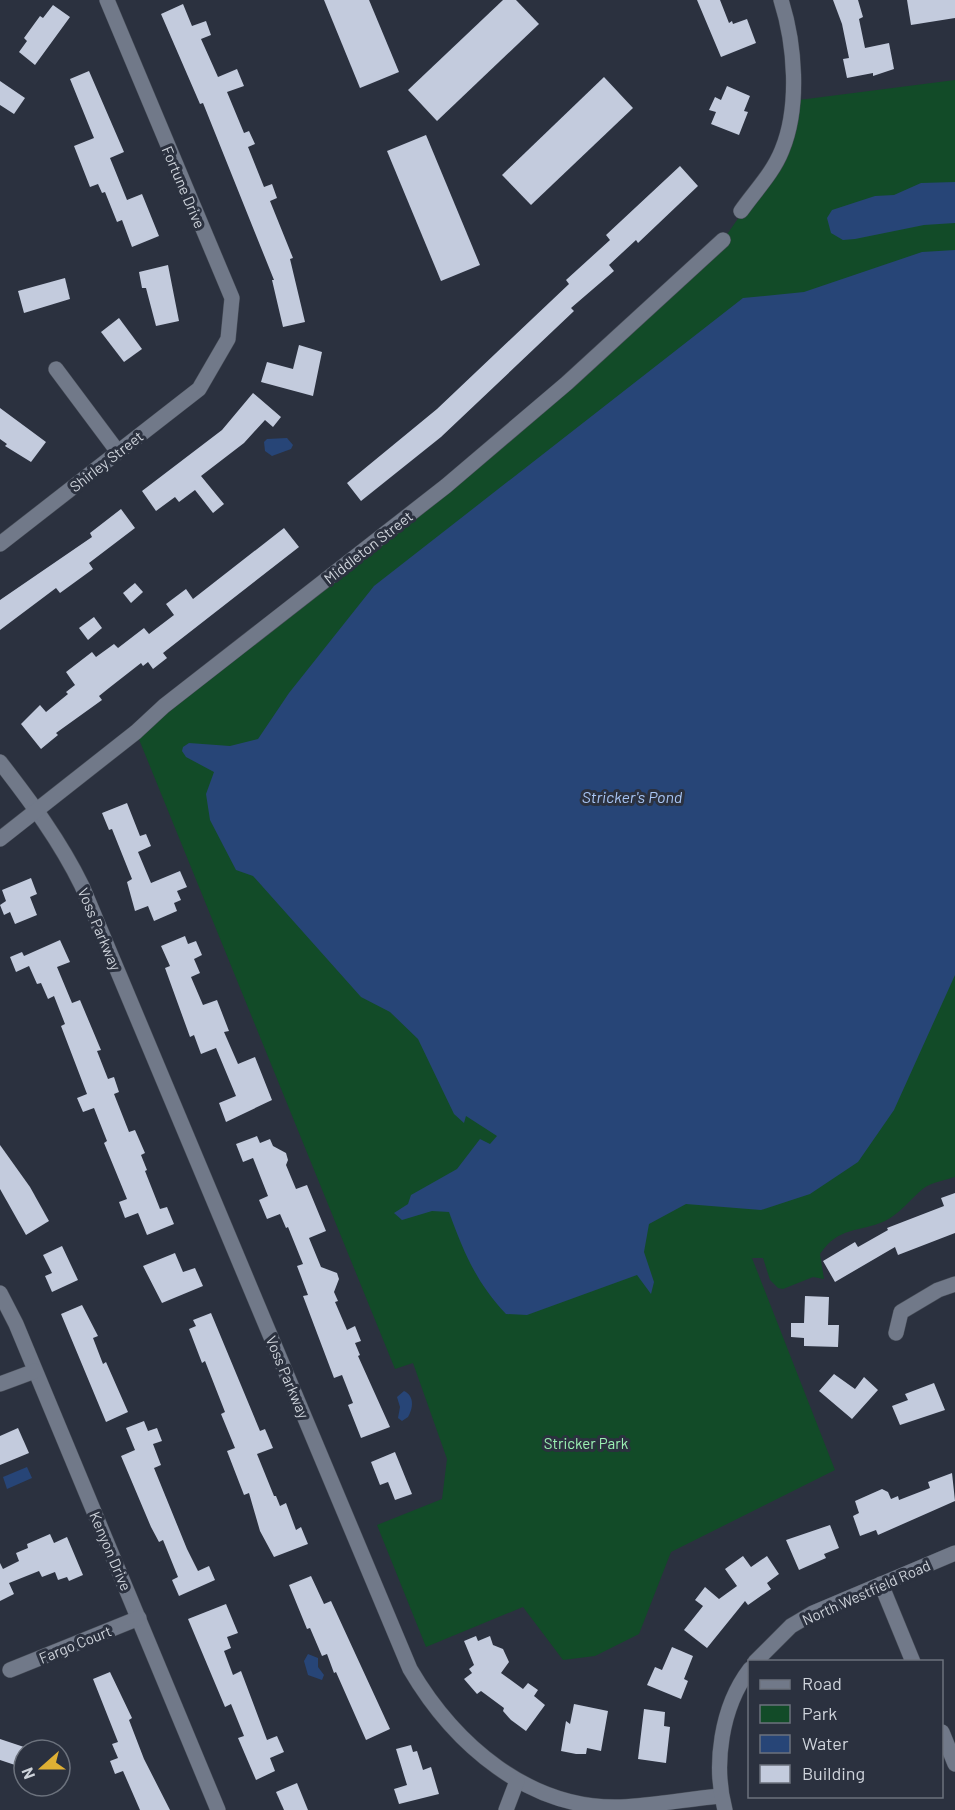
<svg xmlns="http://www.w3.org/2000/svg" width="955" height="1810" font-family="Barlow,sans-serif">
<style>
.green{fill:#124b28}
.water{fill:#274577}
.building{fill:#c3cbdd}
.lines{fill:none;stroke-linecap:round;stroke-linejoin:round}
.minor-casing{stroke:#474d58;stroke-width:16}
.minor{stroke:#717989;stroke-width:15}
.labels{text-anchor:middle;dominant-baseline:central;stroke-width:6;stroke-linejoin:round;paint-order:stroke}
.street-label{font-size:15px;fill:#ced3db;stroke:#2b313f}
.park-label{font-size:15px;fill:#9bf2b3;stroke:#2b313f}
.water-label{font-size:16px;font-style:italic;fill:#a8c5f4;stroke:#2b313f}
</style>
<rect width="100%" height="100%" fill="#2b313f"/>
<path class="green" d="M955 80V1177C946 1180 932 1182 924 1188 910 1199 901 1213 885 1221 858 1233 839 1226 820 1254L824 1279 813 1277 783 1289 778 1288 770 1280 763 1258H752L835 1470 671 1552 639 1634 595 1656 563 1660 523 1607 426 1647 377 1525 442 1499 447 1459 413 1363 395 1369 136 732 446 486 723 240 770 173 791 101Z"/>
<g class="water">
<polygon points="955,182 955,223 924,225 855,239 843,240 831,233 827,218 832,210 875,196 894,195 921,183"/>
<path d="M955 250V975L894 1110 858 1162 810 1194 761 1210 686 1204 649 1224 644 1252 654 1282 651 1294 637 1275 527 1315 506 1314C476 1282 464 1253 449 1212L432 1211 402 1220 394 1213 408 1204 411 1195 457 1169 480 1139 490 1144 497 1136 466 1116 464 1123 454 1114 418 1039 390 1012 361 997 253 876 236 870 210 820 206 794 214 772 186 757 182 751 183 747 189 743 230 746 258 739 289 693 374 586 743 298 804 292 922 252Z"/>
<polygon points="287,438 293,445 291,449 272,456 265,451 264,442 267,439"/>
<path d="M404 1391C415 1396 413 1409 408 1417L402 1421 398 1418 400 1407 397 1397Z"/>
<polygon points="27,1467 32,1478 7,1489 3,1477"/>
<polygon points="308,1654 318,1658 318,1667 324,1675 322,1680 308,1675 304,1661"/>
</g>
<g class="building">
<polygon points="324,0 369,0 399,72 360,88"/>
<polygon points="503,0 516,0 539,24 437,121 408,90"/>
<polygon points="697,0 720,0 729,23 732,21 733,24 747,19 756,43 721,57"/>
<polygon points="833,0 858,0 863,17 859,19 865,48 889,43 894,69 873,76 873,73 847,78 843,59 849,58 842,24"/>
<polygon points="907,0 955,0 955,18 911,25"/>
<polygon points="183,4 192,26 206,21 211,35 201,39 218,77 237,69 244,86 227,92 244,133 249,131 255,144 248,147 264,187 272,184 277,198 270,201 293,258 290,259 305,322 283,327 272,280 274,280 203,103 200,104 161,14"/>
<polygon points="53,5 70,17 35,65 19,52 27,41 24,38 40,16 43,18"/>
<polygon points="89,71 124,152 110,158 127,200 142,194 159,236 132,247 122,220 117,222 105,192 102,193 98,184 90,187 74,146 94,138 70,79"/>
<polygon points="604,77 633,108 531,205 502,175"/>
<polygon points="0,81 25,98 14,114 0,105"/>
<polygon points="727,86 750,96 744,111 748,112 739,135 711,124 716,112 709,110 715,97 721,100"/>
<polygon points="426,135 480,265 441,281 387,151"/>
<polygon points="680,166 698,186 638,243 636,240 609,265 614,271 571,308 574,311 441,437 361,501 347,483 437,409 569,284 566,280 610,240 606,235"/>
<polygon points="168,265 179,321 156,326 146,288 142,288 139,272"/>
<polygon points="65,278 70,299 24,313 18,291"/>
<polygon points="119,318 142,349 124,362 101,332"/>
<polygon points="299,345 322,352 313,396 261,382 267,362 293,369"/>
<polygon points="253,393 281,417 273,427 265,420 244,443 201,476 224,504 213,513 195,490 179,502 175,497 156,511 142,491 222,430"/>
<polygon points="0,408 46,442 31,462 5,446 7,444 0,439"/>
<polygon points="121,509 135,528 89,563 93,569 60,593 56,588 0,630 0,600 92,537 90,533"/>
<polygon points="284,528 299,547 163,653 167,658 153,669 148,662 143,666 141,663 109,688 99,696 102,700 56,733 58,735 41,749 21,724 40,705 46,712 68,694 66,692 75,685 66,672 92,652 96,657 114,644 118,648 144,628 149,634 174,615 166,604 186,589 193,599"/>
<polygon points="135,583 143,592 131,603 123,593"/>
<polygon points="94,617 102,628 88,640 79,628"/>
<polygon points="127,803 140,836 146,834 151,846 138,852 151,883 180,871 187,887 177,891 181,900 174,903 177,911 154,921 148,906 135,911 127,882 132,879 112,829 109,830 102,813"/>
<polygon points="31,878 37,894 30,897 37,915 15,924 10,912 4,915 0,905 6,901 2,890"/>
<polygon points="185,936 188,944 196,941 202,955 194,959 200,973 191,977 203,1005 217,1000 229,1031 224,1032 238,1064 255,1057 272,1100 226,1122 219,1103 236,1096 216,1048 201,1054 194,1035 190,1037 165,968 170,966 161,946"/>
<polygon points="60,940 70,962 57,967 72,1003 80,1000 101,1050 97,1051 108,1079 114,1077 119,1092 114,1094 129,1132 135,1130 145,1153 141,1155 147,1170 145,1171 160,1209 167,1207 174,1224 147,1235 138,1213 125,1218 119,1202 127,1199 104,1143 107,1141 94,1108 83,1112 77,1098 87,1094 61,1026 65,1024 54,996 48,999 41,983 37,984 29,966 16,972 10,957 22,952 24,956"/>
<polygon points="257,1136 260,1143 270,1139 273,1146 286,1153 288,1160 286,1165 296,1189 307,1185 326,1231 309,1238 321,1267 337,1273 339,1279 334,1292 338,1301 335,1302 347,1330 355,1326 361,1341 355,1343 360,1355 358,1356 390,1427 361,1438 348,1405 353,1403 342,1375 334,1378 303,1296 308,1295 297,1266 303,1264 288,1227 286,1228 280,1214 267,1219 259,1200 268,1196 253,1158 243,1162 236,1144"/>
<polygon points="0,1145 30,1187 49,1221 26,1235 0,1189"/>
<polygon points="955,1193 955,1233 898,1255 895,1247 835,1282 823,1261 855,1242 858,1247 888,1230 887,1228 944,1206 941,1198"/>
<polygon points="62,1246 78,1280 52,1292 45,1276 52,1273 43,1255"/>
<polygon points="175,1253 183,1272 195,1268 203,1286 162,1303 143,1266"/>
<polygon points="805,1296 829,1297 828,1325 839,1325 838,1347 804,1346 804,1338 791,1337 791,1323 804,1323"/>
<polygon points="82,1305 98,1336 93,1338 103,1364 106,1362 128,1412 106,1422 61,1314"/>
<polygon points="211,1313 260,1431 265,1429 273,1448 257,1454 274,1496 276,1496 280,1506 286,1503 296,1530 301,1527 308,1544 274,1557 260,1531 249,1493 244,1495 227,1451 235,1448 221,1414 225,1412 205,1361 202,1363 189,1329 196,1326 193,1320"/>
<polygon points="834,1374 855,1389 864,1377 878,1390 852,1419 819,1391"/>
<polygon points="934,1383 945,1410 900,1425 892,1406 908,1400 905,1394"/>
<polygon points="144,1421 148,1431 157,1428 162,1441 153,1444 161,1465 154,1468 187,1549 198,1571 209,1566 215,1580 179,1596 172,1580 178,1577 163,1540 159,1542 151,1527 121,1456 135,1450 126,1428"/>
<polygon points="18,1428 29,1453 0,1465 0,1436"/>
<polygon points="395,1452 412,1494 395,1500 388,1482 380,1485 371,1462"/>
<polygon points="952,1473 955,1501 878,1535 876,1530 860,1536 853,1516 859,1513 855,1501 882,1489 888,1492 891,1499 898,1496 899,1500 930,1488 928,1482"/>
<polygon points="830,1525 839,1548 824,1554 826,1558 799,1570 786,1540"/>
<polygon points="50,1534 54,1543 67,1537 83,1575 69,1581 67,1577 58,1580 55,1572 42,1577 39,1571 9,1583 14,1594 0,1601 0,1563 3,1569 19,1561 16,1553 28,1548 27,1544"/>
<polygon points="743,1556 751,1567 767,1556 779,1574 767,1583 771,1589 748,1605 745,1601 707,1648 684,1630 703,1606 695,1600 705,1587 719,1599 737,1586 725,1569"/>
<polygon points="311,1576 324,1604 331,1601 390,1729 366,1740 336,1672 334,1673 327,1654 322,1656 310,1628 307,1629 289,1585"/>
<polygon points="226,1604 238,1633 227,1637 231,1648 224,1651 233,1675 241,1671 267,1740 277,1736 284,1752 270,1758 275,1771 256,1780 238,1738 244,1736 231,1704 225,1707 188,1619"/>
<polygon points="476,1636 478,1641 490,1636 493,1645 503,1649 509,1662 501,1673 523,1689 528,1683 538,1690 534,1696 545,1705 526,1731 511,1720 503,1711 504,1708 481,1691 477,1694 464,1679 472,1673 469,1669 474,1665 464,1641"/>
<polygon points="672,1647 693,1656 684,1679 688,1681 681,1699 647,1685 655,1667 662,1670"/>
<polygon points="110,1672 132,1718 129,1720 144,1759 170,1810 140,1810 123,1771 115,1774 110,1761 118,1758 112,1744 118,1742 93,1679"/>
<polygon points="574,1704 608,1711 601,1751 587,1748 586,1754 576,1754 561,1751 566,1721 570,1724"/>
<polygon points="644,1709 665,1712 664,1726 670,1727 666,1763 638,1759"/>
<polygon points="0,1739 24,1747 24,1768 0,1760"/>
<polygon points="411,1745 413,1752 417,1751 423,1770 431,1767 439,1794 399,1804 394,1789 407,1785 396,1749"/>
<polygon points="297,1783 308,1810 284,1810 276,1792"/>
</g>
<g class="lines">
<defs>
<g id="minor">
<path d="M741 211C755 191 773 173 782 150 800 106 795 44 781 0"/>
<polyline points="56,369 118,452"/>
<polyline points="0,544 199,389 228,339 232,298 107,0"/>
<path d="M0 762C31 802 60 841 82 886L410 1669C454 1744 529 1810 621 1807 655 1805 688 1799 721 1796"/>
<polyline points="0,839 136,732 164,706 446,486 567,383 723,240"/>
<polyline points="0,1293 16,1324 218,1810"/>
<polyline points="896,1333 901,1312 938,1290 955,1284"/>
<polyline points="0,1384 35,1371"/>
<polyline points="881,1584 913,1662"/>
<polyline points="755,1662 791,1626 813,1613 955,1553"/>
<polyline points="10,1670 139,1618"/>
<polyline points="942,1732 955,1764"/>
<polyline points="506,1810 517,1781"/>
<path d="M725 1810C713 1765 721 1707 750 1669"/>
</g>
</defs>
<use href="#minor" class="minor-casing"/>
<use href="#minor" class="minor"/>
</g>
<g class="labels">
<g class="street-label">
<text transform="translate(184 187) rotate(67)">Fortune Drive</text>
<text transform="translate(106 461) rotate(-38)">Shirley Street</text>
<text transform="translate(368 547) rotate(-38)">Middleton Street</text>
<text transform="translate(100 929) rotate(67)">Voss Parkway</text>
<text transform="translate(288 1377) rotate(67)">Voss Parkway</text>
<text transform="translate(111 1551) rotate(67)">Kenyon Drive</text>
<text transform="translate(866 1592) rotate(-24)">North Westfield Road</text>
<text transform="translate(75 1644) rotate(-22)">Fargo Court</text>
</g>
<g class="park-label">
<text x="586" y="1443">Stricker Park</text>
</g>
<g class="water-label">
<text x="632" y="796">Stricker's Pond</text>
</g>
</g>
<rect x="748" y="1660" width="195" height="138" fill="#2b313f" stroke="#6c727d" stroke-width="1.5"/>
<rect x="760" y="1680" width="30" height="9" fill="#717989" stroke="#6c727d" stroke-width="1.5"/>
<text x="802" y="1690" font-size="18" fill="#ced3db">Road</text>
<rect x="760" y="1705" width="30" height="18" fill="#124b28" stroke="#6c727d" stroke-width="1.5"/>
<text x="802" y="1720" font-size="18" fill="#ced3db">Park</text>
<rect x="760" y="1735" width="30" height="18" fill="#274577" stroke="#6c727d" stroke-width="1.5"/>
<text x="802" y="1750" font-size="18" fill="#ced3db">Water</text>
<rect x="760" y="1765" width="30" height="18" fill="#c3cbdd" stroke="#6c727d" stroke-width="1.5"/>
<text x="802" y="1780" font-size="18" fill="#ced3db">Building</text>
<g transform="translate(42 1768) rotate(249)"><circle r="28" fill="#2b313f" stroke="#6c727d" stroke-width="1.5"/>
<path d="M0-4.5L10 22L0 15L-10 22Z" fill="#dfb034"/>
<text y="-9" font-size="16" font-weight="bold" text-anchor="middle" fill="#ced3db">N</text>
</g>
</svg>
